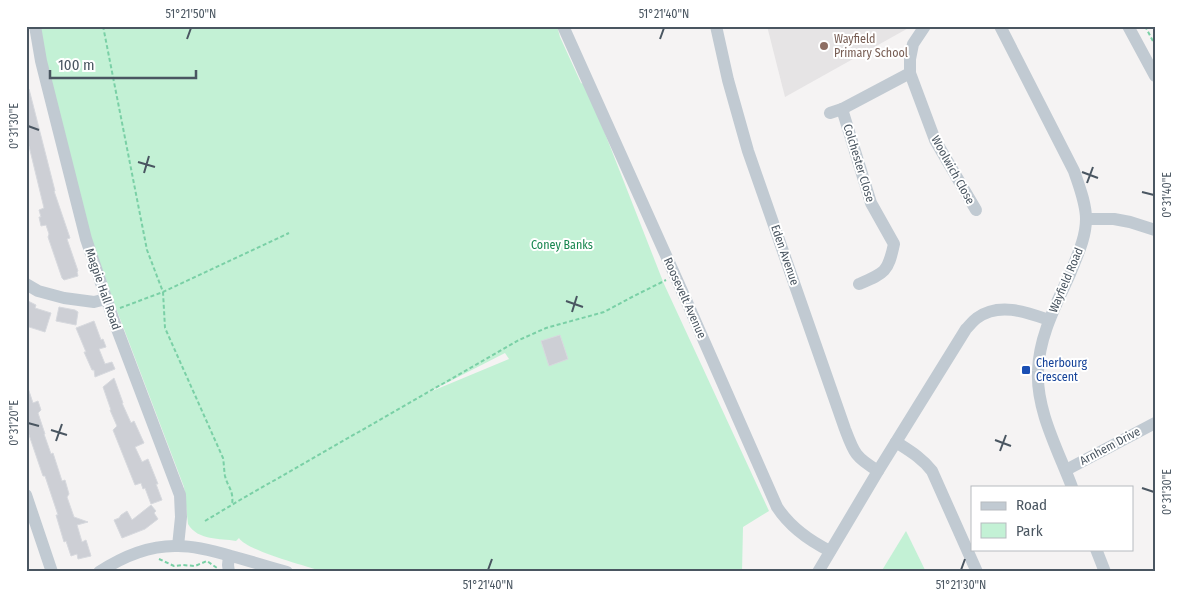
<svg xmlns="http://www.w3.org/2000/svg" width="1181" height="598" font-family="'Fira Sans Condensed',sans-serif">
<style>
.education{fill:#e6e4e5}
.green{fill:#c3f1d5;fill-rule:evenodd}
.building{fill:#cdcfd5;stroke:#d7d9de}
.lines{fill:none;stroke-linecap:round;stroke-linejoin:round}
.path{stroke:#7ad0a6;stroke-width:2;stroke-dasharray:4 2.5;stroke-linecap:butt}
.minor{stroke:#c1cad2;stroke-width:12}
.ticks{fill:none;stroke:#4a5661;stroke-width:2}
.education-dot{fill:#8d6e63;stroke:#fff;stroke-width:2}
.transit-dot{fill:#1a4fb4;stroke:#fff;stroke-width:2}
.labels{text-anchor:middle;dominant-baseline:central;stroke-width:4;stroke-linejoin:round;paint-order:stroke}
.education-label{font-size:12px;fill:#785e54;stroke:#fff;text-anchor:start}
.street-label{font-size:12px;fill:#4a5661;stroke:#fff}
.park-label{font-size:12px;fill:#17864f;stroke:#fff}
.transit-label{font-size:12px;fill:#164399;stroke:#fff;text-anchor:start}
.neatline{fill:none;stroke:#4a5661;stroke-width:2}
.ticks-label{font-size:12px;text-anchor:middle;fill:#4a5661}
</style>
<rect width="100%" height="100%" fill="#f5f3f3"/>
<polygon class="education" points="767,26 912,26 785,97"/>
<g class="green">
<path d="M38 26H557L560 37 581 83 586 85 664 284 769 511 743 527 742 572H324C307 566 247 551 239 538L236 541C220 538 198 541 188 524L184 487 84 224ZM505 353 509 359 425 394Z"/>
<polygon points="906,531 926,572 881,572"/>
</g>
<g class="building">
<polygon points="26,89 29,89 55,191 54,191 70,238 67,239 78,271 77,272 78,276 64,280 62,278 48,237 49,234 46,225 41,226 39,217 41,217 39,210 44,208 29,146 26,146"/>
<polygon points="26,300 36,305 35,308 51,313 45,332 26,326"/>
<polygon points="59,307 75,310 78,312 76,325 56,321"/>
<polygon points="94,321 101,340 103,339 106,347 99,349 105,364 112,362 115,369 95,377 94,370 92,370 84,352 86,352 76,328"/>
<polygon points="560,335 568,359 549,366 541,341"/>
<polygon points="114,378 123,403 122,403 131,423 134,421 144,443 135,447 142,462 148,459 158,484 156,484 162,500 151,504 145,488 143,489 141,483 135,485 113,430 117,426 110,410 111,410 103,387"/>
<polygon points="26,388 28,388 33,403 38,401 41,410 38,413 45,434 44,434 51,454 53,453 62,481 65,480 69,494 67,497 74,517 88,522 77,525 82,542 86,540 91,556 78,559 77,554 71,556 66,541 64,542 56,515 58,515 45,476 43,476 26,426 29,425 26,417"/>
<polygon points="151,505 156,511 154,513 158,519 145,529 122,538 114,520 119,518 121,515 127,511 132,520"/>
</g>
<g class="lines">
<g class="path">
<path d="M103 26 147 250 163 292 165 328 223 458C224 464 224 470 225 476 228 488 234 490 232 505"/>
<polyline points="1145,26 1155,45"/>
<polyline points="120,308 163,292 289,233"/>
<polyline points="205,521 240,500 519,340 546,328 604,312 632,297 666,280"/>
<polyline points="159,559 174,566 182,565 195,566 207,561 217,568"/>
</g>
<g class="minor">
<polyline points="35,26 41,61 86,239 114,321 180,495 181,517 178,546"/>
<path d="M563 26 686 300 777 507C790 527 810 541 830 551"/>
<path d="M716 26 728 80 748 151 845 429C854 453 855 457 878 471"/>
<path d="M1000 26 1074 171C1079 186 1086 203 1086 219 1086 238 1077 256 1070 274 1056 305 1039 336 1038 371 1036 410 1058 450 1072 487"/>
<polyline points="1128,26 1155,76"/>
<polyline points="910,73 935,140 976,210"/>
<path d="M842 109 871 203 894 244C888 272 885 273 859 284"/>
<polyline points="830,113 842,109 910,73 910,59 913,44 925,26"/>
<polyline points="1086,219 1114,219 1130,222 1155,230"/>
<polyline points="26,284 38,291 64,298 94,302 106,299"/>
<path d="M896 442C910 451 922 458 932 471L977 572"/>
<polyline points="1066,470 1155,423"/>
<polyline points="26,495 52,572"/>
<polyline points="1096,549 1105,572"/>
<polyline points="229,556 228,565 229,572"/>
<path d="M99 572C122 557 150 545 178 546 196 546 214 551 231 556 250 561 268 567 287 572"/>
<path d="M818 572 878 471 966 329C969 326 973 321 977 318 999 302 1026 312 1049 320"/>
</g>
</g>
<path class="ticks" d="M187 39 191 28M660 39 664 28M28 126 39 130M138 162 155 167M1082 172 1098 178M144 173 149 156M1087 183 1093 167M1142 192 1154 195M566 301 583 307M572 312 577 296M28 423 39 426M51 430 67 435M995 440 1011 446M56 441 62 424M1000 451 1006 435M1142 488 1154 492M488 570 492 559M961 570 965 559"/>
<circle class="education-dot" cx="824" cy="46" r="5"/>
<rect class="transit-dot" x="1021" y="365" width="10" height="10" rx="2.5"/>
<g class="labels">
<g class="education-label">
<text x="834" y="39">Wayfield<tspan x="834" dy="14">Primary School</tspan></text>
</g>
<g class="street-label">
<text transform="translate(859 163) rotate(73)">Colchester Close</text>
<text transform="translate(953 170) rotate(61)">Woolwich Close</text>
<text transform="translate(785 255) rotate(71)">Eden Avenue</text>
<text transform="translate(1066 280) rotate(-67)">Wayfield Road</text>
<text transform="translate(103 289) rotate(71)">Magpie Hall Road</text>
<text transform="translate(685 298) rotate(66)">Roosevelt Avenue</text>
<text transform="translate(1110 446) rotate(-28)">Arnhem Drive</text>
</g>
<g class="park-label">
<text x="562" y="245">Coney Banks</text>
</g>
<g class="transit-label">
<text x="1036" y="363">Cherbourg<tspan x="1036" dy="14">Crescent</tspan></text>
</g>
</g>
<rect width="1181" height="598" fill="none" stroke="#ffffff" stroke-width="55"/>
<rect x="971" y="486" width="162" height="65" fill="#ffffff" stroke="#b7bbc0"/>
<rect x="981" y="502" width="25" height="8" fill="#c1cad2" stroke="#b7bbc0"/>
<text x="1016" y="510" font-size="15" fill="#4a5661">Road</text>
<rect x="981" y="523" width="25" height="15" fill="#c3f1d5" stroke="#b7bbc0"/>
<text x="1016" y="536" font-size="15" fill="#4a5661">Park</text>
<path d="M50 70v8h146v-8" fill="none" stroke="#4a5661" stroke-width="2.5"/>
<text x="58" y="70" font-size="15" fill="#4a5661" stroke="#ffffff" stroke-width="4" paint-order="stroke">100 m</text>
<rect x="28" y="28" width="1126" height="542" class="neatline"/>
<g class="ticks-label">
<text x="191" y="18">51°21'50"N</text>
<text x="664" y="18">51°21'40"N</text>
<text transform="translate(14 126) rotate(-90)" y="4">0°31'30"E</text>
<text transform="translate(1167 195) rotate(-90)" y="4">0°31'40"E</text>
<text transform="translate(14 423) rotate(-90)" y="4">0°31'20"E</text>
<text transform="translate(1167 492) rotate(-90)" y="4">0°31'30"E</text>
<text x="488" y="589">51°21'40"N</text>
<text x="961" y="589">51°21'30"N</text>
</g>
</svg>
